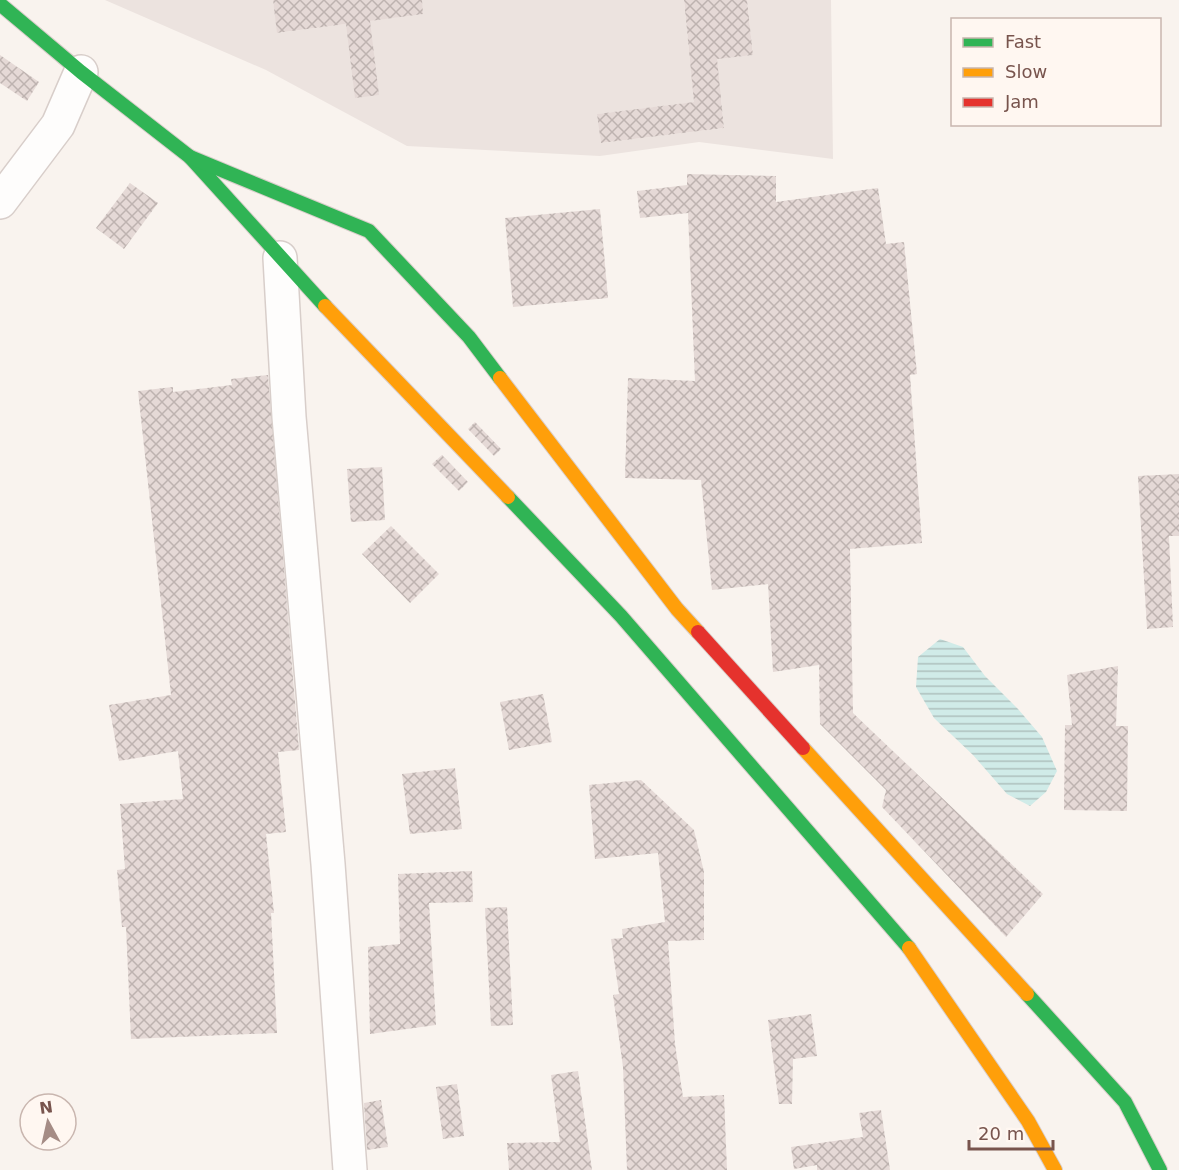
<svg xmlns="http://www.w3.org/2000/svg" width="1179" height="1170" font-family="'DejaVu Sans',sans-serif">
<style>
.industrial{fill:#ece3df;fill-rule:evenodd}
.water{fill:url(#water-rules)}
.building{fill:url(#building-cross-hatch)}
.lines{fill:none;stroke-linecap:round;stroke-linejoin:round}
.street-casing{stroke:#d8ceca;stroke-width:36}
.fast-casing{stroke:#d9ceca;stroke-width:16}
.slow-casing{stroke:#d9ceca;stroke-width:16}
.jam-casing{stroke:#d9ceca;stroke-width:16}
.street{stroke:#fefdfc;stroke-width:33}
.fast{stroke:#30b455;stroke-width:14}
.slow{stroke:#ff9f0a;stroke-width:14}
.jam{stroke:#e5322d;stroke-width:14}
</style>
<defs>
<pattern id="water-rules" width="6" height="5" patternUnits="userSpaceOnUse" patternTransform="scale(1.5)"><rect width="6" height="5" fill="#d0ebe8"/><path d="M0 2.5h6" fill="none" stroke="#aec1be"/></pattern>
<pattern id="building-cross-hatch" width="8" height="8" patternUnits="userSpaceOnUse" patternTransform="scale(1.5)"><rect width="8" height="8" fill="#e5d9d6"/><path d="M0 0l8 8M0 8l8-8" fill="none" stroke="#beb3b0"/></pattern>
</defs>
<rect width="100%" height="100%" fill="#f9f3ee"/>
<path class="industrial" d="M105 0H273L278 33 398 17 396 0H684L690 61 753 55 747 0H831L833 159 699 142 600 156 407 146 266 70ZM721 99 724 128 601 143 598 114Z"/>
<polygon class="water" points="940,639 963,647 985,676 1018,709 1042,737 1057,771 1046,792 1030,806 1007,794 973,755 934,718 916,687 918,657"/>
<g class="building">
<polygon points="273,0 422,0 423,14 370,21 379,95 355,98 346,24 277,33"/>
<polygon points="684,0 747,0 753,55 717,59 724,128 601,143 597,114 694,102"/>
<polygon points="0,55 39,82 27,101 0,83"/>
<polygon points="687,174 776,176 776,202 878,188 886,244 904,242 917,374 910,375 922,543 850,549 853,713 1043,894 1006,937 882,807 886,790 820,724 819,665 773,672 768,584 712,590 701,480 625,478 628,378 695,381 688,213 640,218 637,191 687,185"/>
<polygon points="130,183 158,203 124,249 96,228"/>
<polygon points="600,209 608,298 513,307 505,218"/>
<polygon points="268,375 299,750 278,752 286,832 266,834 274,913 271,913 277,1033 131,1039 126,927 122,927 117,870 125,869 120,804 183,799 178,751 119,761 109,705 171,695 138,391 173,387 173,392 232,385 231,379"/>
<polygon points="475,422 501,449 494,456 468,429"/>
<polygon points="442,455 468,482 459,491 432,464"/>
<polygon points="382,467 385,520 351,522 347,469"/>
<polygon points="1179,474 1179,536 1169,536 1173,627 1147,629 1138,476"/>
<polygon points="391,526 439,574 410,603 362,554"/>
<polygon points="1118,666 1116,726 1128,726 1127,811 1064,810 1065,725 1072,725 1067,675"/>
<polygon points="543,694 552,742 509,750 500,702"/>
<polygon points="455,768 462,829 410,834 402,774"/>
<polygon points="641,780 694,830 704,872 704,940 668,941 675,1044 683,1097 724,1095 727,1170 627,1170 623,1067 613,995 619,994 611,939 623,938 622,929 665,922 658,853 595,859 589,785"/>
<polygon points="472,871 473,902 429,903 436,1025 370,1034 368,947 400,944 398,874"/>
<polygon points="507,907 513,1025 491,1026 485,908"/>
<polygon points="811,1014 817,1056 793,1059 792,1104 779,1104 768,1020"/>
<polygon points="578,1071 592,1170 509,1170 507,1143 560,1142 551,1075"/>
<polygon points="457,1084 464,1136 443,1139 436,1087"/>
<polygon points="381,1100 388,1147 367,1150 364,1103"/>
<polygon points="881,1110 890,1170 817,1170 817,1165 794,1169 791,1147 863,1137 859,1113"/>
</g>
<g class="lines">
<defs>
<g id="street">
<polyline points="0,202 58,125 81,72"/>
<polyline points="280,258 289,417 328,864 350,1170"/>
</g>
<g id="fast">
<polyline points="0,4 81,72 190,157 325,306"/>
<polyline points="190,157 369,231 469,337 500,378"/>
<polyline points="508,497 621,616 909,948"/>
<polyline points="1027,994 1125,1102 1160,1170"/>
</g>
<g id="slow">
<polyline points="325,306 508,497"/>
<polyline points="500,378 677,609 698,632"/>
<polyline points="803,748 1027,994"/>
<polyline points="909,948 1028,1121 1055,1170"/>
</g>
<polyline id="jam" points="698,632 803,748"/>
</defs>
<use href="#street" class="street-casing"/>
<use href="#fast" class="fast-casing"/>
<use href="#slow" class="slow-casing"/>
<use href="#jam" class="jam-casing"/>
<use href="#street" class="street"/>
<use href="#fast" class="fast"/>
<use href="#slow" class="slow"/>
<use href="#jam" class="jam"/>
</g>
<rect x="951" y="18" width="210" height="108" fill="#fff7f1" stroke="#c9b6af" stroke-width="1.5"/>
<rect x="963" y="38" width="30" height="9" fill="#30b455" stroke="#c9b6af" stroke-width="1.5"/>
<text x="1005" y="48" font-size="18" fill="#78544d">Fast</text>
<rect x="963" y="68" width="30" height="9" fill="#ff9f0a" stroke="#c9b6af" stroke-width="1.5"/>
<text x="1005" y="78" font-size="18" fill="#78544d">Slow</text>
<rect x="963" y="98" width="30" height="9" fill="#e5322d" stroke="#c9b6af" stroke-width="1.5"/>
<text x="1005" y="108" font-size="18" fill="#78544d">Jam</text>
<g transform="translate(48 1122) rotate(352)"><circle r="28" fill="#fff7f1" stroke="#c9b6af" stroke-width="1.5"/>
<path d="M0-4.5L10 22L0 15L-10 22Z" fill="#a58c85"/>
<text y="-9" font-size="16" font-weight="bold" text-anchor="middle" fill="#78544d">N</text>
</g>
<path d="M969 1140v9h84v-9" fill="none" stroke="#78544d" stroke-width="3"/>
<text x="978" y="1140" font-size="18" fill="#78544d" stroke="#fff7f1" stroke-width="4.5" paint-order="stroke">20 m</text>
</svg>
